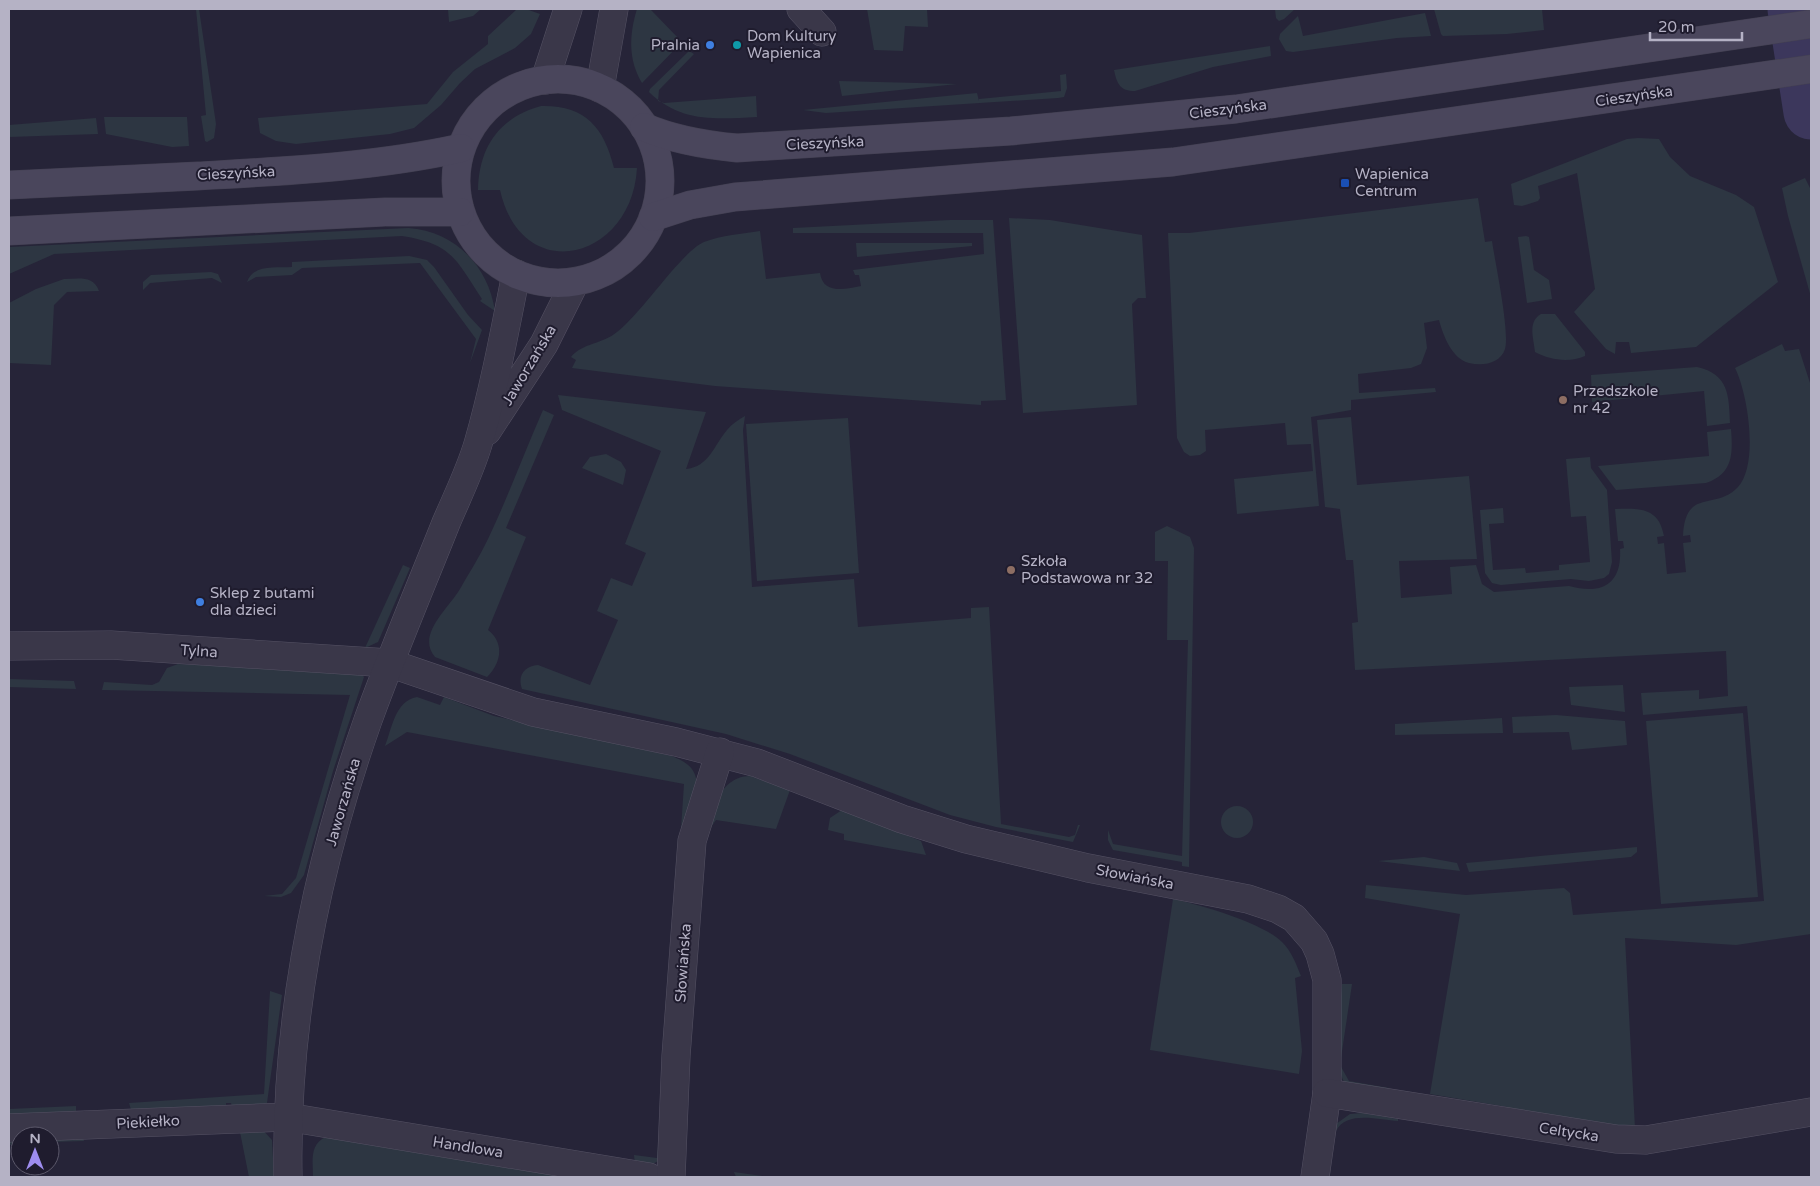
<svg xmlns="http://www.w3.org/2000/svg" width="1820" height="1186" font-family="'Varela Round',sans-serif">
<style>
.green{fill:#2d3642}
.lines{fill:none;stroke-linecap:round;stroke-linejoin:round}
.river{stroke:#3c375c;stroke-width:55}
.minor-casing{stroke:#555264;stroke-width:29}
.tertiary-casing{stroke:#555264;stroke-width:29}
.secondary-casing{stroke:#434052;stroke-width:29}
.minor{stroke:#3a3749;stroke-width:28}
.tertiary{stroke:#3a3749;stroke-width:28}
.secondary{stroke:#4a465c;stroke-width:28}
.shop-dot{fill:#3f7fe0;stroke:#1f1c2e;stroke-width:2}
.culture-dot{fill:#0f9aa8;stroke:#1f1c2e;stroke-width:2}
.transit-dot{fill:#1a4fb4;stroke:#1f1c2e;stroke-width:2}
.education-dot{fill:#8d6e63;stroke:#1f1c2e;stroke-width:2}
.labels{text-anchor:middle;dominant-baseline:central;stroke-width:4;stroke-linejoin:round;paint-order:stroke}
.poi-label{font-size:15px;fill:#b5b2c5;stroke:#1f1c2e;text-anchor:start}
.street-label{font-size:15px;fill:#b5b2c5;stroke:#1f1c2e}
</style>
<rect width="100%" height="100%" fill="#262438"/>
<g class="green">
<polygon points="196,9 199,9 216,124 214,138 207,142 205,141 201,116 206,115"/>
<polygon points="448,9 481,9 473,16 449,22"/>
<polygon points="517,9 526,9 540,14 531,34 515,48 475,69 460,83 441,105 414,128 390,134 296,144 276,141 260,133 258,118 427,104 453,72 488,44 488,36"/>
<path d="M637 9H650L682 42 642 83C628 60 629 35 637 9Z"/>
<polygon points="867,9 927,9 928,27 905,26 903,51 874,50"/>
<polygon points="1275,9 1295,9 1284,19 1279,21 1276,18"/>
<polygon points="1434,9 1542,9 1544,30 1507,34 1443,36 1441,34"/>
<polygon points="1425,13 1431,36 1397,38 1293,52 1286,51 1279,39 1280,34 1298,16 1303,36"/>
<path d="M1270 46 1271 56 1213 67 1135 91C1120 91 1117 84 1114 70Z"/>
<path d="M689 51 694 54 659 90 658 101 664 103 756 96 757 117C716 119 681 123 649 92L650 89Z"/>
<polygon points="1066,74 1067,88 1064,97 1058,98 826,113 803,110 977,93 979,101 979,99 1061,91 1060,75"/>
<polygon points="839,81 957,84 842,96"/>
<path d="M541 106C585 105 604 127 614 168H637C632 260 522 288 500 190H478C479 148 498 118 541 106Z"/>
<polygon points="104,117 187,117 189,146 172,147 106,134"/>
<polygon points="96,118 98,134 9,137 9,125"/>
<polygon points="1638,138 1659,139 1670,157 1690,176 1736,195 1754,207 1778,282 1696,347 1631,353 1629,342 1616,342 1615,354 1606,349 1574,312 1595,289 1577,173 1538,186 1540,198 1538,201 1522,206 1514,205 1511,184 1627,139"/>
<polygon points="1805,178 1811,190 1811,297 1788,216 1782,188"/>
<path d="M1478 198 1485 242 1492 241C1495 262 1510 332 1505 349 1500 364 1483 366 1469 363 1452 359 1443 335 1439 320L1424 323 1427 348 1421 364 1411 368 1358 374 1359 393 1435 388 1436 392 1351 400V410L1311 417 1319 506 1237 514 1234 479 1313 471 1311 444 1287 445 1285 423 1205 430 1206 451 1200 455 1190 456 1184 452 1177 438 1168 233H1189Z"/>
<polygon points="1009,218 1050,220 1142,235 1146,298 1138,298 1132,304 1137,405 1023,413"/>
<path d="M950 220H993L1006 400 981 401V405L715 386 572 368 576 360 571 357C582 343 603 344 617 332 642 313 682 251 704 242 722 235 742 234 760 231L766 279 820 273C823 295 846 289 861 286L859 275H855L853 270 984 254 983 233H793V228Z"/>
<path d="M408 228C454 231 488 265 495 311L480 301 482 299C456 260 453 244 402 236L54 254 9 274V247Z"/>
<polygon points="1526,236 1529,237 1534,270 1549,280 1552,299 1527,303 1518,237"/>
<polygon points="856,243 972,243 972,246 857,257"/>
<path d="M409 256 427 260 434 267 468 315 482 330 470 363 476 339 420 263 302 268 292 275 256 277 247 282C253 264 276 268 292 267V262Z"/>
<polygon points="211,272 218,274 222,283 212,278 150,283 143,290 143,282 151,275"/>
<path d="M64 279C79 279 93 275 99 291L67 292 54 305 51 365 9 363V303L36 289Z"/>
<path d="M1541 314H1555L1585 352V356C1569 363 1550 360 1535 352 1534 339 1527 322 1541 314Z"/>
<path d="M1782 344 1785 351 1799 349 1811 386V934L1736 945 1625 938 1635 1128 1706 1116 1646 1131 1506 1111 1507 1107 1430 1094 1460 914 1365 898 1366 885 1466 895 1564 888 1570 893 1573 915 1764 901 1747 706 1643 715 1641 693 1699 690V699L1728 696 1726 651 1355 670 1352 623 1358 622 1353 560H1346L1340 509 1325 507 1317 420 1351 417 1357 485 1469 476 1477 559 1399 561 1401 598 1452 594 1450 567 1476 565 1482 584 1494 592 1569 586C1602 595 1622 584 1620 549L1624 548 1623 541H1618L1615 509C1639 508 1659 507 1664 536L1657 537 1658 544 1664 543 1667 574 1686 572 1683 543 1691 542 1690 535 1683 536C1685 487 1716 511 1738 487 1759 464 1748 394 1735 368Z"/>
<path d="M1697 367C1729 374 1729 396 1730 423L1707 426 1704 391 1592 402 1591 375Z"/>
<path d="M558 395 706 412 686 469C709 467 714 445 727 430 732 424 738 420 745 416L743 430 752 587 854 579 858 627 971 618V608L989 607 1001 824 1069 837 1075 835 1078 825H1080L1073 842 996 827 950 815 790 754 726 734 522 689C517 675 525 666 538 665L590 685 618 620 597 611 611 578 632 586 646 553 625 544 661 451 562 410Z"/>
<path d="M543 410 554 415 506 528 526 537 488 630C505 643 501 663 487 677L435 657C416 635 448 609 460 589 469 573 480 556 488 539 508 497 524 453 543 410Z"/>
<polygon points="848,418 859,573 757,581 746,424"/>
<path d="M1731 429C1733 454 1733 474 1706 483L1616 490 1598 466 1709 456 1707 432Z"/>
<polygon points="606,454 621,462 626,470 623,485 582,468 590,457"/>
<polygon points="1590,457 1591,468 1607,490 1612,562 1609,574 1604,578 1589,581 1571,579 1501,585 1492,583 1485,573 1480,510 1503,508 1504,523 1489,524 1493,570 1525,568 1526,573 1559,570 1559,565 1590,562 1586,516 1571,517 1566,459"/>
<polygon points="1167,526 1190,537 1194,548 1189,867 1182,866 1182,862 1113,850 1108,840 1108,830 1113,844 1182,856 1188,640 1167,640 1168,561 1155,561 1155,532"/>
<polygon points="403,565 410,568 378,642 365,648"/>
<polygon points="178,664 361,673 364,677 333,771 304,875 291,893 281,897 264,896 282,894 296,878 350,695 102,690 104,682 152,685 159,682 167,668"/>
<polygon points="9,679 74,681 76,689 9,687"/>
<polygon points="1623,685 1625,712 1571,705 1569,687"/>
<path d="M417 697 440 705 444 697 494 716 672 756C688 763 697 769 697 787L677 889 684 784 407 732 385 746C392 728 395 701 417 697Z"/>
<polygon points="1743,713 1758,897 1661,904 1646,721"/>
<polygon points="1556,715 1625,721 1627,745 1572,750 1569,732 1513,733 1512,717"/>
<polygon points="1502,718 1503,733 1395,735 1395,724"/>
<path d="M750 776 790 790 776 829 716 820 699 844C709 820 717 776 750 776Z"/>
<circle cx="1237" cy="822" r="16"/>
<polygon points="842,810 921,841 926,855 844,840 844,834 828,830 830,818"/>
<polygon points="1637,847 1637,852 1631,857 1469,872 1466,863"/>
<polygon points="1424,857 1457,863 1460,871 1378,861"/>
<path d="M1173 899C1201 905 1263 923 1282 942 1292 952 1296 964 1301 976L1295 978 1302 1051 1299 1074 1150 1050Z"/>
<path d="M1342 984H1352L1340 1065 1349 1081 1389 1088 1386 1092C1374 1090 1358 1090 1348 1085 1331 1078 1341 1001 1342 984Z"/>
<polygon points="270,991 282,995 267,1103 263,1105 232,1108 231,1103 226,1103 226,1108 132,1113 129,1103 264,1094"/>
<polygon points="664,1072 658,1161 646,1168 635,1165 634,1155 657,1158"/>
<polygon points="76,1106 76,1115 9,1119 9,1109"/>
<path d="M1362 1113 1398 1119V1121C1380 1120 1346 1110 1336 1131 1331 1141 1331 1165 1330 1177H1328L1336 1124 1350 1114Z"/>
<polygon points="261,1128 272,1140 274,1177 249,1177 240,1132"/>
<polygon points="81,1132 84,1141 50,1142 50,1136 20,1136 20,1144 9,1145 9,1136"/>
<path d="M326 1137 569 1177H313C313 1162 309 1144 326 1137Z"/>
<polygon points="734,1172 769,1177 736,1177"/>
</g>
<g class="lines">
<polyline class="river" points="1795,9 1811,112"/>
<defs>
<g id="minor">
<polyline points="801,9 822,32"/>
<polyline points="545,80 568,9"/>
<polyline points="600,88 614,9"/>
<polyline points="9,646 111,645 389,663 533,712 676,742 757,763 902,819 966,839 1088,868 1248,899 1278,909 1294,918 1314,941 1320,954 1327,980 1327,1093 1315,1177"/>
<polyline points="1327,1093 1616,1139 1646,1140 1811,1112"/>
<polyline points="9,1128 287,1117 649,1177"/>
<polyline points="671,1177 676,1056 692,841 720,752"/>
</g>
<g id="tertiary">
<polyline points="487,431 544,344 575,282"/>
<path d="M288 1177C285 1022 316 867 368 720 392 654 420 588 446 523 457 497 470 471 478 444 494 389 505 330 516 274"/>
</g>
<g id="secondary">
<circle cx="558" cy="181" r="102"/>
<path d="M644 127C674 140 705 145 737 148L1011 131 1236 109 1811 24"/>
<path d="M9 185C72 182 135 179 198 176 287 171 375 167 461 148"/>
<polyline points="653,217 690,205 735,197 1173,162 1811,69"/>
<polyline points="9,231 385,212 460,212"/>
</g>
</defs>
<use href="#minor" class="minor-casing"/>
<use href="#tertiary" class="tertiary-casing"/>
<use href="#secondary" class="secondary-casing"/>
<use href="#minor" class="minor"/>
<use href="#tertiary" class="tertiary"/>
<use href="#secondary" class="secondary"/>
</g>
<g class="shop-dot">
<circle cx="710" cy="45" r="5"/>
<circle cx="200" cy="602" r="5"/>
</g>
<circle class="culture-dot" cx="737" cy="45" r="5"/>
<rect class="transit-dot" x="1340" y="178" width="10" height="10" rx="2.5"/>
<g class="education-dot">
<circle cx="1563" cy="400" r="5"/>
<circle cx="1011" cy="570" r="5"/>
</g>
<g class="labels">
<g class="poi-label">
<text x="747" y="36">Dom Kultury<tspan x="747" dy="17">Wapienica</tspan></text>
<text x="700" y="45" text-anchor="end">Pralnia</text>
<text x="1355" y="174">Wapienica<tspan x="1355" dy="17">Centrum</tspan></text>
<text x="1573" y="391">Przedszkole<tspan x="1573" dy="17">nr 42</tspan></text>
<text x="1021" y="561">Szkoła<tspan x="1021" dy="17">Podstawowa nr 32</tspan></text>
<text x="210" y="593">Sklep z butami<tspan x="210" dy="17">dla dzieci</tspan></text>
</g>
<g class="street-label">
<text transform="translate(1634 96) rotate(-8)">Cieszyńska</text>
<text transform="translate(1228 109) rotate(-7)">Cieszyńska</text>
<text transform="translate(825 143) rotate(-3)">Cieszyńska</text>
<text transform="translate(236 173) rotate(-3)">Cieszyńska</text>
<text transform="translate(529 365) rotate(-59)">Jaworzańska</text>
<text transform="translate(199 651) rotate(4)">Tylna</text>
<text transform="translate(343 802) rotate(-74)">Jaworzańska</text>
<text transform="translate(1135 877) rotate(11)">Słowiańska</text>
<text transform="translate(683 963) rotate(-86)">Słowiańska</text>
<text transform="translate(148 1122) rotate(-3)">Piekiełko</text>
<text transform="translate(1569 1132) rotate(9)">Celtycka</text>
<text transform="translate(468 1147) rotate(9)">Handlowa</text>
</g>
</g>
<rect width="1820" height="1186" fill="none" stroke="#b5b2c5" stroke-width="20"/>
<g transform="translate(35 1151)"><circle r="24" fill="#1f1c2e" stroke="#5b586a"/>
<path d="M0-4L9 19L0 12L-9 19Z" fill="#9e8def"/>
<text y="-8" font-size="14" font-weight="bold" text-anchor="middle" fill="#b5b2c5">N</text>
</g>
<path d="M1650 32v8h92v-8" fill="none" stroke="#b5b2c5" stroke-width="2.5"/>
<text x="1658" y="32" font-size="15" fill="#b5b2c5" stroke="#1f1c2e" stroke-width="4" paint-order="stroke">20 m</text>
</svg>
